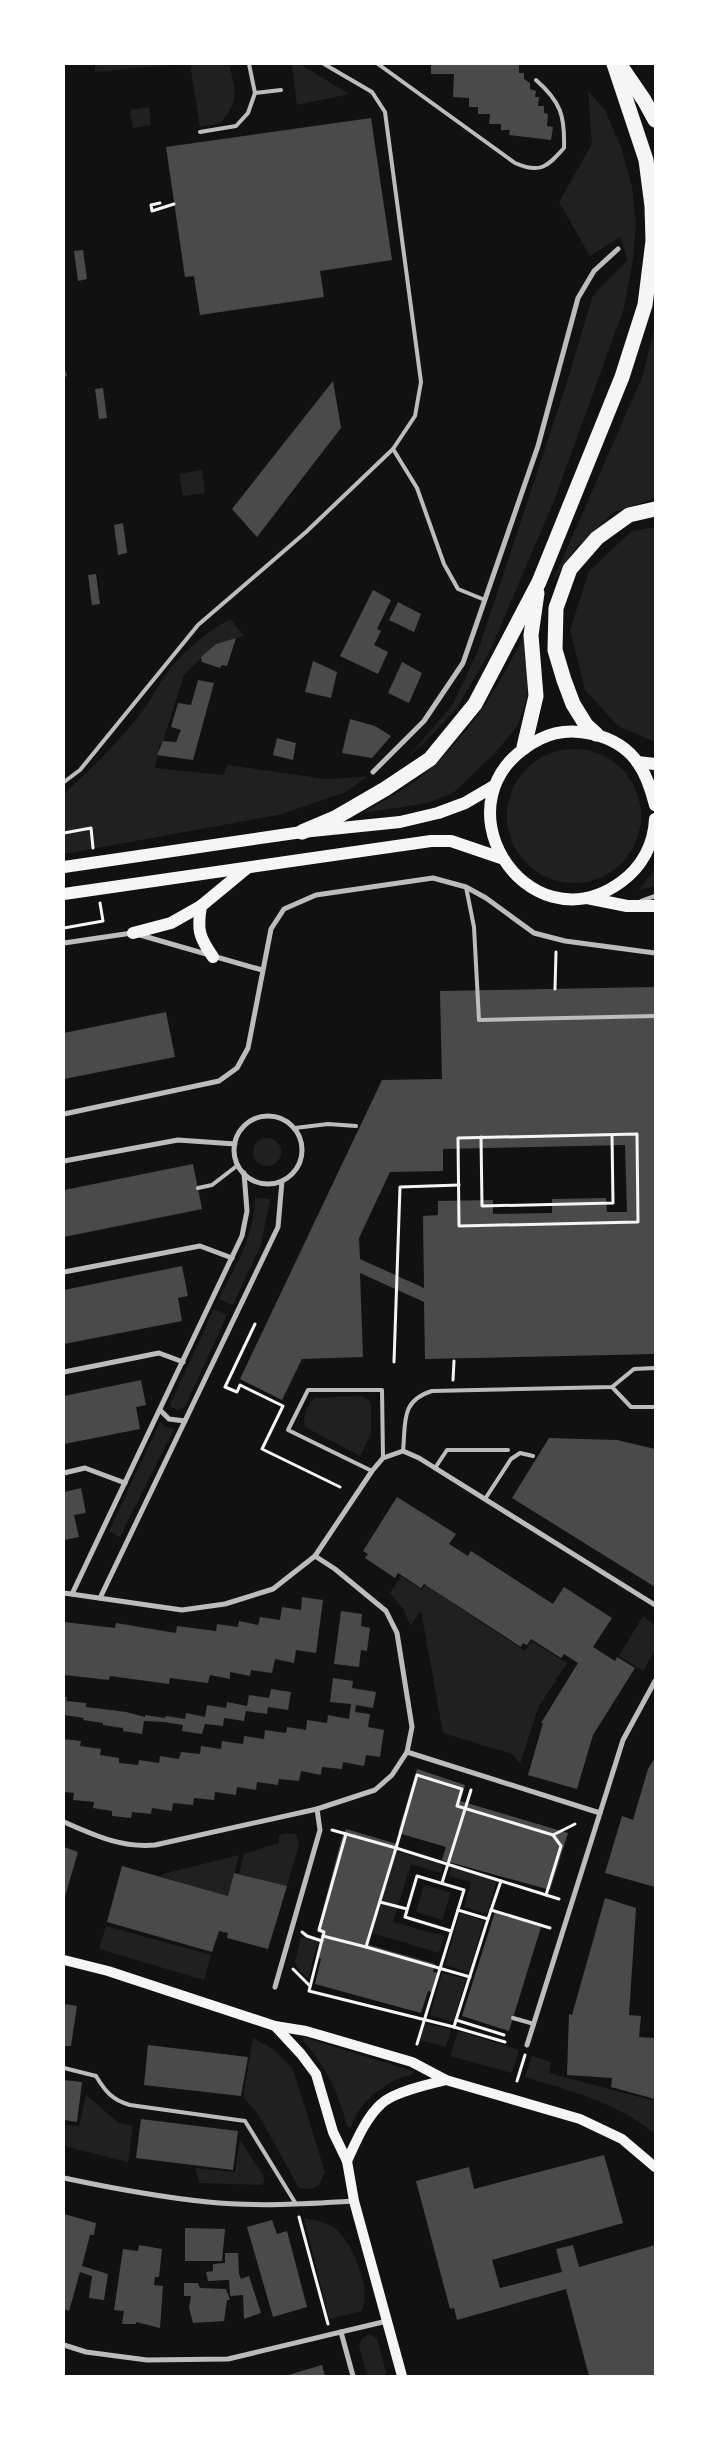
<svg xmlns="http://www.w3.org/2000/svg" width="719" height="2440" font-family="'Sofia Sans Condensed',sans-serif">
<style>
.green{fill:#202020}
.building{fill:#4a4a4a;fill-rule:evenodd}
.lines{fill:none;stroke-linecap:round;stroke-linejoin:round}
.path{stroke:#f5f5f5;stroke-width:3}
.service{stroke:#bcbcbc;stroke-width:4}
.minor{stroke:#bcbcbc;stroke-width:5}
.secondary{stroke:#f5f5f5;stroke-width:10}
.primary{stroke:#f5f5f5;stroke-width:12}
.motorway{stroke:#f5f5f5;stroke-width:15}
</style>
<rect width="100%" height="100%" fill="#111"/>
<g class="green">
<polygon points="95,64 179,64 95,72"/>
<path d="M190 64H226L230 67C236 95 239 99 221 123L200 127Z"/>
<polygon points="292,64 300,64 349,94 297,105"/>
<path d="M588 91 605 110 621 147 632 187 636 226 633 259 624 308 554 501 490 651 457 708 427 740 409 756 453 704 479 648 568 379 592 298C601 284 616 273 628 260L620 237 590 256 559 202 592 144Z"/>
<polygon points="149,107 151,125 133,128 130,110"/>
<polygon points="655,325 655,498 614,512 576,548 552,583 643,375"/>
<polygon points="202,470 205,493 183,496 179,474"/>
<polygon points="655,527 655,742 618,726 585,690 570,630 589,571 632,531"/>
<path d="M230 619 244 636 216 644 184 675 163 741 159 746 155 768 223 775 228 765 326 779 367 777 346 792 278 815 64 854V794C91 769 118 743 141 713 150 702 156 689 164 677 181 653 204 634 230 619Z"/>
<path d="M524 635 527 668V698L518 725 494 754 453 793 428 803 363 813C384 800 408 788 427 772 469 735 500 685 524 635Z"/>
<circle cx="574" cy="816" r="67"/>
<polygon points="655,868 655,886 639,890"/>
<circle cx="267" cy="1152" r="14"/>
<path d="M255 1198 270 1199 261 1245 233 1305 219 1299C236 1265 254 1237 255 1198Z"/>
<polygon points="214,1309 227,1315 185,1407 178,1410 171,1407 171,1402"/>
<path d="M361 1396 369 1400 371 1404V1434L360 1456 305 1427C302 1417 307 1405 315 1398Z"/>
<polygon points="160,1422 166,1427 174,1429 120,1537 109,1531"/>
<polygon points="401,1576 422,1590 425,1585 525,1651 531,1641 567,1663 538,1708 520,1764 512,1754 443,1733 421,1611 410,1626 404,1610 390,1593"/>
<polygon points="643,1616 655,1626 655,1650 643,1671 619,1656"/>
<polygon points="287,1833 296,1834 299,1845 287,1886 239,1874 244,1854 279,1843 279,1835"/>
<polygon points="396,1851 443,1865 441,1873 411,1864 393,1922 444,1936 439,1953 372,1933"/>
<polygon points="239,1855 228,1896 159,1876 167,1873"/>
<polygon points="452,1866 497,1879 487,1914 464,1907 471,1882 449,1876"/>
<polygon points="424,1885 451,1893 442,1920 416,1912"/>
<polygon points="460,1913 484,1921 469,1972 445,1965"/>
<polygon points="106,1926 211,1955 204,1980 99,1949"/>
<polygon points="301,1937 318,1941 308,1978 300,1972 295,1962"/>
<polygon points="442,1973 466,1979 453,2022 430,2015"/>
<polygon points="425,2023 451,2030 446,2047 420,2040"/>
<polygon points="458,2031 519,2050 512,2073 450,2056"/>
<path d="M303 2037 415 2072C411 2075 406 2076 400 2078 378 2088 358 2104 351 2128L347 2126C339 2093 326 2066 303 2041Z"/>
<polygon points="253,2038 273,2049 293,2069 325,2172 319,2185 311,2189 299,2188 258,2114 243,2097"/>
<path d="M532 2056 551 2062 549 2073 655 2101V2134C618 2103 571 2091 525 2077Z"/>
<polygon points="86,2095 119,2123 133,2126 128,2162 64,2146 64,2125 79,2126"/>
<polygon points="240,2140 264,2177 264,2182 261,2185 200,2183 195,2168 235,2172"/>
<path d="M304 2218C312 2220 323 2221 330 2225 352 2238 372 2288 362 2311L329 2319Z"/>
<polygon points="370,2334 377,2339 387,2376 367,2376 359,2346 362,2338"/>
</g>
<g class="building">
<polygon points="431,64 519,64 519,73 524,73 524,79 530,83 530,89 536,91 535,97 539,97 538,106 544,106 544,113 548,114 547,126 553,127 551,140 509,135 510,130 501,130 501,124 489,124 490,114 478,114 478,107 469,107 469,98 453,97 454,74 431,74"/>
<polygon points="371,118 392,260 320,271 324,297 200,315 194,276 185,277 166,147"/>
<polygon points="83,250 87,279 78,281 74,251"/>
<polygon points="64,365 67,376 64,377"/>
<polygon points="333,381 341,428 257,537 232,509"/>
<polygon points="103,388 107,418 99,419 95,389"/>
<polygon points="123,523 127,553 118,555 114,525"/>
<polygon points="96,574 100,604 92,605 88,575"/>
<polygon points="373,590 391,600 377,629 381,631 374,645 388,652 378,674 340,656"/>
<polygon points="398,602 421,614 414,632 389,620"/>
<polygon points="236,638 227,666 222,665 220,668 202,662 201,657 216,644"/>
<polygon points="313,661 337,672 331,698 305,692"/>
<polygon points="402,662 422,673 409,703 388,693"/>
<polygon points="198,680 214,683 193,760 157,755 163,741 176,742 181,730 171,727 178,703 191,705"/>
<polygon points="350,719 375,726 391,736 372,758 342,753"/>
<polygon points="277,738 296,743 293,760 273,755"/>
<path d="M655 987V1354L425 1359 424 1302 360 1273 363 1357 302 1359 282 1400 240 1379 382 1080 442 1079 440 991ZM625 1145 627 1212H607L606 1198 552 1199V1213L493 1214V1200L438 1201V1215L423 1216 424 1288 360 1259 359 1238 390 1172 443 1171V1149Z"/>
<polygon points="166,1012 175,1057 64,1079 64,1033"/>
<polygon points="193,1164 202,1209 64,1237 64,1190"/>
<polygon points="182,1266 188,1296 178,1298 182,1321 64,1344 64,1290"/>
<polygon points="141,1380 146,1405 136,1407 140,1429 64,1444 64,1396"/>
<polygon points="549,1438 617,1440 655,1449 655,1587 512,1498"/>
<polygon points="81,1488 86,1513 74,1515 79,1537 64,1540 64,1492"/>
<polygon points="397,1497 456,1534 449,1544 468,1556 471,1551 553,1604 564,1587 612,1618 593,1647 615,1661 617,1657 635,1668 593,1735 577,1789 528,1775 543,1723 541,1723 578,1663 564,1654 561,1658 531,1639 527,1645 523,1643 521,1647 424,1584 421,1588 398,1573 395,1578 365,1558 368,1554 363,1551"/>
<polygon points="302,1597 323,1600 316,1653 296,1650 294,1663 275,1659 272,1673 251,1670 250,1676 230,1672 230,1679 210,1675 208,1683 170,1678 169,1684 110,1676 109,1680 64,1675 64,1622 115,1628 116,1623 176,1633 177,1626 216,1631 217,1624 238,1627 239,1621 258,1625 260,1617 280,1620 282,1607 301,1610"/>
<polygon points="341,1611 362,1614 361,1626 370,1628 367,1651 361,1650 359,1667 334,1664"/>
<polygon points="333,1678 353,1681 352,1688 376,1692 373,1708 356,1705 355,1712 370,1714 368,1727 384,1730 380,1757 366,1755 364,1766 343,1762 342,1769 322,1767 321,1775 301,1771 299,1781 279,1779 278,1785 257,1782 256,1790 237,1787 236,1795 215,1792 214,1800 194,1798 193,1805 173,1803 172,1811 152,1808 151,1814 132,1812 131,1818 112,1816 112,1811 93,1808 94,1802 73,1800 74,1793 64,1792 64,1739 81,1741 80,1746 101,1749 100,1755 119,1758 119,1763 138,1765 139,1760 159,1763 160,1756 179,1759 181,1752 200,1754 201,1746 221,1749 222,1741 243,1744 244,1736 264,1739 265,1730 286,1733 287,1727 306,1730 307,1720 327,1723 328,1715 349,1719 351,1704 330,1702"/>
<polygon points="271,1689 291,1692 288,1710 268,1707 267,1714 246,1711 244,1721 224,1718 223,1726 205,1724 202,1734 182,1731 183,1725 164,1722 144,1721 142,1734 123,1731 123,1728 103,1725 103,1723 83,1720 84,1718 64,1715 64,1697 67,1697 66,1701 86,1703 86,1707 126,1712 145,1717 145,1715 165,1718 166,1716 185,1719 186,1713 205,1717 207,1705 226,1708 227,1702 247,1706 249,1695 269,1698"/>
<polygon points="655,1758 655,1887 605,1873 622,1816 633,1820 648,1769"/>
<polygon points="417,1769 465,1785 460,1801 568,1833 550,1890 442,1860 446,1847 398,1833"/>
<polygon points="346,1829 397,1844 366,1944 435,1964 433,1972 438,1973 432,1992 428,1991 421,2013 315,1984 321,1959 316,1957 322,1933 317,1932 342,1837"/>
<polygon points="64,1847 78,1852 64,1900"/>
<polygon points="122,1866 228,1896 234,1873 287,1886 268,1949 227,1938 228,1933 219,1931 212,1952 107,1922"/>
<polygon points="605,1898 636,1908 629,2015 641,2016 639,2037 655,2038 655,2099 611,2087 612,2078 567,2075 569,2014 572,2015"/>
<polygon points="495,1912 541,1927 509,2031 462,2016"/>
<polygon points="64,2004 77,2006 71,2046 64,2046"/>
<polygon points="148,2045 248,2057 241,2096 144,2085"/>
<polygon points="64,2080 82,2082 77,2122 64,2120"/>
<polygon points="141,2119 238,2131 233,2170 136,2158"/>
<polygon points="604,2155 623,2223 492,2260 500,2288 562,2272 556,2249 573,2245 579,2267 655,2245 655,2376 589,2376 566,2289 457,2320 454,2308 450,2309 416,2181 469,2167 474,2189"/>
<polygon points="64,2214 96,2223 94,2235 90,2235 82,2266 108,2274 104,2300 89,2298 92,2276 80,2272 69,2311 64,2309"/>
<polygon points="272,2220 277,2234 287,2231 307,2307 273,2317 247,2227"/>
<polygon points="185,2228 225,2229 222,2261 185,2261"/>
<polygon points="139,2245 162,2249 159,2277 155,2277 154,2285 163,2286 160,2328 136,2322 136,2324 122,2324 124,2311 114,2310 123,2249 138,2251"/>
<polygon points="225,2253 238,2253 239,2274 241,2279 249,2276 261,2313 244,2319 243,2295 230,2296 229,2280 208,2281 206,2272 213,2271 213,2264 225,2263"/>
<polygon points="184,2283 198,2283 200,2288 226,2289 230,2300 227,2300 224,2321 193,2323 189,2307 191,2296 184,2296"/>
<polygon points="322,2365 325,2376 285,2376"/>
</g>
<g class="lines">
<g class="path">
<polyline points="160,203 151,205 152,211 174,204"/>
<polyline points="64,833 91,828 93,848"/>
<polyline points="64,928 103,921 100,903"/>
<polyline points="555,989 556,952"/>
<polygon points="637,1134 638,1222 459,1226 458,1138"/>
<polyline points="481,1137 482,1206 613,1203 612,1135"/>
<polyline points="255,1324 225,1387 237,1392 240,1385 283,1406 262,1449 340,1487"/>
<polyline points="394,1362 400,1187 459,1185"/>
<polyline points="453,1380 454,1361"/>
<polyline points="332,1830 396,1848 366,1947 470,1977"/>
<polyline points="346,1834 319,1930 324,1932 309,1991 454,2027 456,2020"/>
<polyline points="553,1835 575,1824"/>
<polyline points="501,1881 559,1899"/>
<polyline points="442,1883 471,1790"/>
<polyline points="380,1902 407,1909"/>
<polyline points="458,1910 488,1919 456,2020 504,2035"/>
<polyline points="491,1910 550,1928"/>
<polyline points="488,1919 501,1881 396,1848 417,1775 462,1789 457,1806 553,1835 561,1846 546,1895"/>
<polyline points="302,1932 307,1936 322,1941"/>
<polyline points="323,1936 366,1947"/>
<polyline points="293,1969 310,1986"/>
<polyline points="454,2027 505,2042"/>
<polyline points="417,2044 464,1890 417,1876 405,1917 451,1931"/>
<polyline points="517,2081 525,2055"/>
<polyline points="299,2217 328,2324"/>
</g>
<g class="service">
<path d="M378 64 515 163C540 174 547 167 564 148 565 116 561 102 536 80"/>
<polyline points="255,93 281,90"/>
<polyline points="200,132 236,126 248,113 255,93 249,64"/>
<polyline points="393,449 417,488 444,564 458,589 485,600"/>
<polyline points="64,782 80,770 198,625 306,532 393,449 415,416 421,382 385,112 372,92 324,64"/>
<polyline points="466,887 474,927 479,1020 655,1016"/>
<polyline points="641,901 655,896"/>
<polyline points="295,1128 328,1124 356,1126"/>
<polyline points="198,1188 212,1185 238,1165"/>
<polyline points="612,1387 631,1407 655,1407"/>
<path d="M403 1451C406 1422 400 1401 432 1391L612 1387 634 1369 655 1368"/>
<polyline points="435,1468 447,1450 508,1450"/>
<polyline points="372,1471 288,1430 308,1390 382,1390 383,1458"/>
<polyline points="485,1499 511,1459 520,1453 533,1456"/>
<polyline points="513,2018 534,2024"/>
<path d="M64 2068 96 2076C105 2091 112 2100 130 2105L245 2121 296 2204"/>
</g>
<g class="minor">
<polyline points="373,772 424,721 463,663 538,446 578,298 594,271 618,249"/>
<polyline points="140,935 262,970"/>
<polyline points="64,943 132,933"/>
<polyline points="64,1114 219,1081 237,1068 248,1048 271,929 284,909 316,895 433,878 466,887 486,898 534,933 565,941 655,953"/>
<circle cx="268" cy="1150" r="34"/>
<polyline points="64,1161 178,1140 235,1144"/>
<polyline points="64,1272 200,1246 232,1258"/>
<polyline points="64,1372 159,1353 183,1362"/>
<polyline points="160,1410 169,1419 185,1421"/>
<polyline points="64,1473 85,1468 125,1483"/>
<polyline points="64,1593 182,1610 225,1604 273,1589 315,1556 372,1471 383,1458 403,1451 419,1458 655,1605"/>
<polyline points="72,1594 242,1236 247,1211 244,1173"/>
<polyline points="100,1598 278,1227 282,1181"/>
<polyline points="407,1752 600,1813"/>
<path d="M64 1822C94 1835 121 1848 155 1845L317 1809 375 1790 392 1775 407 1752 412 1727 397 1633 386 1611 335 1569 315 1556"/>
<polyline points="275,1987 320,1830 317,1809"/>
<polyline points="527,2045 623,1740 655,1681"/>
<path d="M64 2178C111 2188 159 2197 208 2202 256 2207 305 2204 354 2201"/>
<polyline points="341,2332 353,2376"/>
<polyline points="64,2345 86,2352 147,2360 228,2359 387,2321"/>
</g>
<g class="secondary">
<polyline points="64,1960 108,1971 275,2026 306,2031 412,2062 446,2080 580,2119 622,2139 655,2167"/>
<polyline points="275,2026 301,2054 316,2074 333,2132 347,2161 354,2201 402,2376"/>
<path d="M347 2161C356 2142 365 2119 381 2104 393 2092 429 2084 446 2080"/>
</g>
<g class="primary">
<polyline points="637,762 655,764"/>
<path d="M655 805C651 789 647 776 638 763 618 734 571 723 540 739 428 796 526 951 621 882 642 867 654 844 655 819"/>
<polyline points="64,867 302,832 400,822 438,813 465,803 494,786"/>
<polyline points="64,894 431,841 451,841 501,858"/>
<polyline points="587,898 627,906 655,906"/>
<polyline points="133,933 171,923 201,906"/>
<path d="M213 957C199 937 197 930 201 906L247 868"/>
</g>
<g class="motorway">
<polyline points="620,65 644,100 655,120"/>
<polyline points="596,734 586,725 573,704 564,680 555,650 556,608 570,569 597,538 629,515 655,509"/>
<polyline points="524,747 536,696 531,635 537,593"/>
<polyline points="302,832 335,818 385,789 430,759 475,704 539,582 622,377 645,305 653,241 652,206 646,160 614,64"/>
</g>
</g>
<rect width="719" height="2440" fill="none" stroke="#ffffff" stroke-width="130"/>
</svg>
